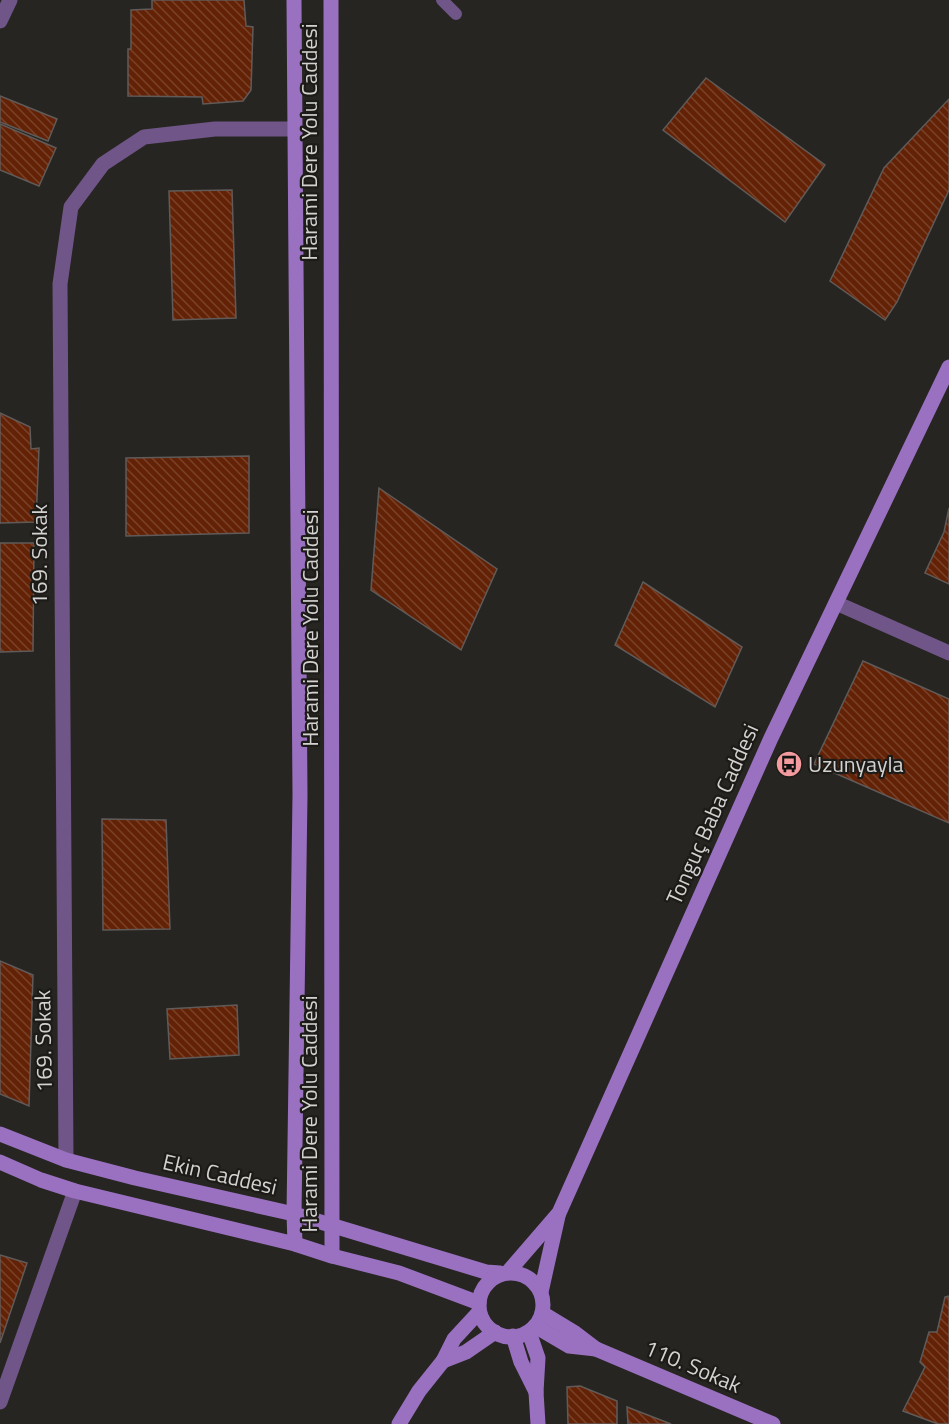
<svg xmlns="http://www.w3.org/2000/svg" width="949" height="1424" font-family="'Titillium Web',sans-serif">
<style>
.building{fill:url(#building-back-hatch);stroke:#605b59;stroke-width:1.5}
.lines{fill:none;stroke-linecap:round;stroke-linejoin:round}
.lane{stroke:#705688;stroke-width:12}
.street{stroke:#705688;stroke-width:15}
.secondary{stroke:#9a70c1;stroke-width:15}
.labels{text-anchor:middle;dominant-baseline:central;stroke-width:4.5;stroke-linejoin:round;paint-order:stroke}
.street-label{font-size:22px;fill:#d3d2d0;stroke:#1d1b18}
.poi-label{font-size:22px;fill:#d3d2d0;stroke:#1d1b18;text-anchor:start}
</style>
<defs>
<pattern id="building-back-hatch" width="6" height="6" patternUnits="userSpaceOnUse" patternTransform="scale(1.5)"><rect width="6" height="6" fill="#632206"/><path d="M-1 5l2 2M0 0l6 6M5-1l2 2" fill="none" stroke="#784129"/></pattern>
</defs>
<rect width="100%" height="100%" fill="#262521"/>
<g class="building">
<polygon points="152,0 244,0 246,26 253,27 251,90 243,101 203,104 202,97 128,96 128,49 131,49 131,10 152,9"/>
<polygon points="706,78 825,165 785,222 663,130"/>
<polygon points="0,96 57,119 48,141 0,122"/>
<polygon points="949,99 949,190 897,302 885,320 830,281 884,168"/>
<polygon points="0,124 56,148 39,186 0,170"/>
<polygon points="232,190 236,318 173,320 169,191"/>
<polygon points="0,413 30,427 31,449 39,448 36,522 0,523"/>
<polygon points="249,456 249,533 126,536 126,458"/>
<polygon points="379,488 497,569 461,650 371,590"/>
<polygon points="949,508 949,584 925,573 944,532"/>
<polygon points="0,543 34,543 33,651 0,652"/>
<polygon points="643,582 742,647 715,707 615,645"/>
<polygon points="863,661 949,699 949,823 814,764"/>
<polygon points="102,819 166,820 170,929 103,930"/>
<polygon points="0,961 33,975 29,1106 0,1094"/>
<polygon points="237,1005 239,1055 170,1059 167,1009"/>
<polygon points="0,1255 27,1263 0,1343"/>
<polygon points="949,1296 949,1424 938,1424 903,1411 925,1367 920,1362 929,1332 937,1332 945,1297"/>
<polygon points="580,1386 617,1401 617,1424 568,1424 567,1387"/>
<polygon points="627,1407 671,1424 628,1424"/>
</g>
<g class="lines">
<polyline class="lane" points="442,0 456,14"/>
<g class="street">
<polyline points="0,21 10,0"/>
<polyline points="836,603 949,653"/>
<polyline points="66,1160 60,284 71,207 103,164 144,137 215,129 296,129"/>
<polyline points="0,1402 75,1191"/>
</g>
<g class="secondary">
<polyline points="294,0 300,795 294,1214 295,1244"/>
<polyline points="331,0 332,1256"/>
<polyline points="0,1134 66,1160 135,1178 294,1214 486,1272 500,1273"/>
<polyline points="0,1162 41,1180 75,1191 295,1244 332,1256 399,1273 479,1303"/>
<polyline points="508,1272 559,1213 771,738 949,367"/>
<circle cx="511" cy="1305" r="32"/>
<polyline points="541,1292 558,1216"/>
<polyline points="542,1313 575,1333 596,1349 773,1424"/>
<polyline points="535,1326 569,1346 596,1349"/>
<polyline points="529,1332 538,1358 536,1392 538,1424"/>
<polyline points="513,1336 521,1362 536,1392"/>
<polyline points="443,1361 466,1352 495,1332"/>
<polyline points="399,1424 419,1391 443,1361 454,1339 479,1312"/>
</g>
</g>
<defs>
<symbol id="bus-disc" viewBox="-11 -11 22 22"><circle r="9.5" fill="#f49b9f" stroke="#1d1b18"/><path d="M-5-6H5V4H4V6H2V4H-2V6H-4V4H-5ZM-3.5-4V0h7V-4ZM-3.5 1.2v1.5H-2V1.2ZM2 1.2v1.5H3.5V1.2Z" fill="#111"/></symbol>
</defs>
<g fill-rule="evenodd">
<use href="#bus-disc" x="774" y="749" width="30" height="30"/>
</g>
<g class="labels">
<g class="street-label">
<text transform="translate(309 142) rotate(-90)">Harami Dere Yolu Caddesi</text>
<text transform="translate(39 555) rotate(-90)">169. Sokak</text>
<text transform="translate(310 628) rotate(-90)">Harami Dere Yolu Caddesi</text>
<text transform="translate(712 814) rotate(-66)">Tonguç Baba Caddesi</text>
<text transform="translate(43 1041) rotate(-91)">169. Sokak</text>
<text transform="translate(309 1114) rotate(-90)">Harami Dere Yolu Caddesi</text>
<text transform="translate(220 1174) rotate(13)">Ekin Caddesi</text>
<text transform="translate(693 1366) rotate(23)">110. Sokak</text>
</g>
<g class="poi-label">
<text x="808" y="764">Uzunyayla</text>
</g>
</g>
</svg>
